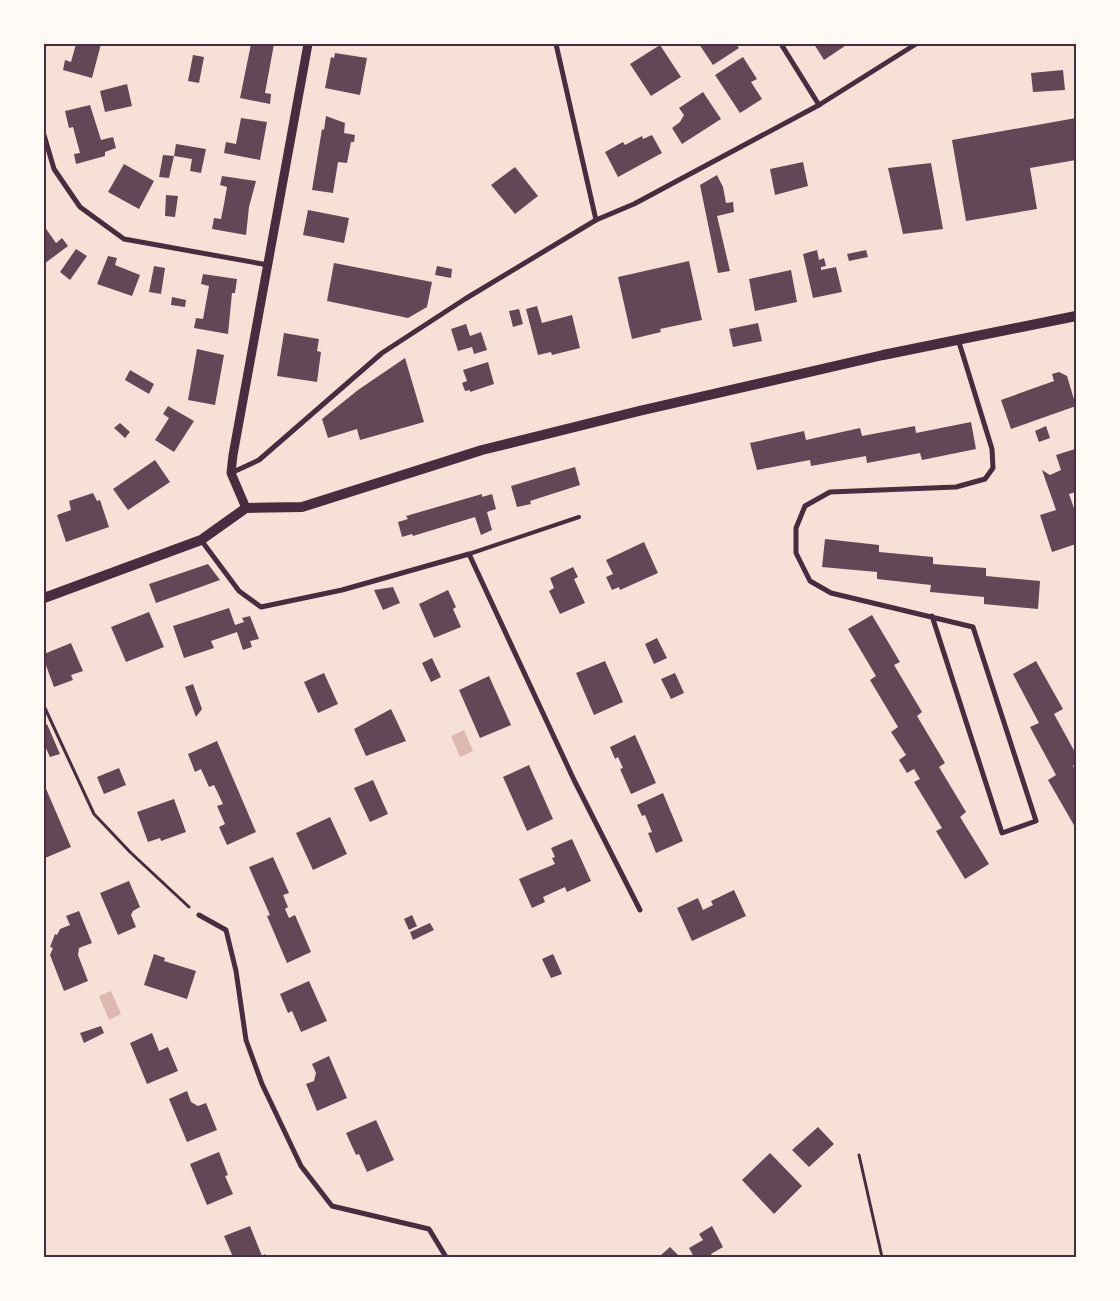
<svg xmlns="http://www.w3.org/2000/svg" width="1120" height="1301" font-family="Quicksand,sans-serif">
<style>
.water{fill:#dcb8b0}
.building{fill:#644757}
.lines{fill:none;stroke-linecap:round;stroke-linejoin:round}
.path{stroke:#4a2c40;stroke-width:3}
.service{stroke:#4a2c40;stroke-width:4}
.minor{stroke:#4a2c40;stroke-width:5}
.tertiary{stroke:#4a2c40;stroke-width:9}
.secondary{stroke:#4a2c40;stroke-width:10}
.neatline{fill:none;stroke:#4a2c40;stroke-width:2}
</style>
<rect width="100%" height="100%" fill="#f7e1d7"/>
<g class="water">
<polygon points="464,730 473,751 460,757 451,736"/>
<polygon points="111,991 121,1014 109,1020 99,996"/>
</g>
<g class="building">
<polygon points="76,44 101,44 92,78 63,70 65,60 71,62"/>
<polygon points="251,44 274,44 265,93 271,94 270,104 240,98"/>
<polygon points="699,44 736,44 739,48 713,65"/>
<polygon points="814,44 848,44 824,60"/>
<polygon points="660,45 681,77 651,96 630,64"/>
<polygon points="335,53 367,58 360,95 325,88 331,57 334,58"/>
<polygon points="193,55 204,57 199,83 188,81"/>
<polygon points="743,57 757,79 751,82 762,99 740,113 715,75"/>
<polygon points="1063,70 1065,90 1033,92 1031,73"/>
<polygon points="127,84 132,106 105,112 100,91"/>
<polygon points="703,92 721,119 682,144 672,128 680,122 684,115 679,108"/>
<polygon points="90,105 101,140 113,137 116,148 105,152 105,156 76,164 74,154 80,153 73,127 69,128 65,111"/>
<polygon points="326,116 345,123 344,133 355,135 354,142 351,142 347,163 338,162 333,193 312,190 322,129 324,130"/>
<polygon points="241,118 267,122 260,160 224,153 226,142 236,144"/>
<polygon points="1076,118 1076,160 1030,168 1037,209 966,221 952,140"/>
<polygon points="652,135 662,153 618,177 605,152 623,142 625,145 642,136 643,139"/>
<polygon points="176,144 206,149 201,173 190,171 192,159 174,156"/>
<polygon points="163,155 174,156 169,178 159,177"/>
<polygon points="803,162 808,186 775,195 770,169"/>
<polygon points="931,163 943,229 903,234 888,168"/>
<polygon points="124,164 154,181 139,209 108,192"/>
<polygon points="515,167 538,196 515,214 491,185"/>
<polygon points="717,175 723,187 726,203 733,202 734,212 717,216 730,271 718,273 700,185"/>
<polygon points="222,176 256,181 249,207 246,235 212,229 214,218 221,219 224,204 227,187 220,185"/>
<polygon points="166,195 178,196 175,217 165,216"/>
<polygon points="308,210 349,218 344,243 303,235"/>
<polygon points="44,226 56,243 62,238 68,246 44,264"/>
<polygon points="76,249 87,256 70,280 60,272"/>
<polygon points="817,250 819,260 824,258 826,266 821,267 821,270 836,267 842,292 813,298 803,254"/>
<polygon points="866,250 868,257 849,261 847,254"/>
<polygon points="108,256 117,258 115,265 140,275 132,296 97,284"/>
<polygon points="689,261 702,320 660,329 661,332 632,339 618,277"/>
<polygon points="334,263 432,282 427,307 408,318 327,301"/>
<polygon points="154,266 165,268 161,294 149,292"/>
<polygon points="437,266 452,269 451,278 435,275"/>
<polygon points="791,270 797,302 755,311 749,279"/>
<polygon points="203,274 237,279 235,293 232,293 228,334 194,328 196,318 203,319 209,286 201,284"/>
<polygon points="172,297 186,300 185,307 171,305"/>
<polygon points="537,306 542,323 572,315 580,348 552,355 551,352 538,355 526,309"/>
<polygon points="519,309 523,324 513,327 509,311"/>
<polygon points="758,323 762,341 733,347 729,329"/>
<polygon points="466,324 470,336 481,332 487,350 474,354 472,347 458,351 451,329"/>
<polygon points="284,333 319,339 317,351 321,352 317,382 277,376"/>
<polygon points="197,349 224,355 215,405 188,400"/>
<polygon points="405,358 424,422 360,440 357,429 328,438 322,419 358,390"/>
<polygon points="488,362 494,384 470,392 470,390 465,391 462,383 467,381 463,370"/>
<polygon points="130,370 154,384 149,394 125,380"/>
<polygon points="1059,372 1067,376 1076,406 1011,429 1001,400 1054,381 1052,374"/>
<polygon points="168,406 194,421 174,452 155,440 169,418 163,414"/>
<polygon points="971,422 976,449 922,460 920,453 867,463 866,456 811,466 810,460 757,470 750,443 804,431 806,440 860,428 862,436 915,426 916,433"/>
<polygon points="120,423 130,432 125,438 114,428"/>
<polygon points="1046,426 1050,438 1039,442 1035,431"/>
<polygon points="1075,449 1076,492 1069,494 1076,514 1076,544 1052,552 1040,515 1056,510 1042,470 1050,475 1061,470 1056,455"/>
<polygon points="155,460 170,482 128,510 113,489"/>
<polygon points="575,467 580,485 530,501 531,504 517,507 511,486"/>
<polygon points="93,493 97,501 100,500 109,527 66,542 57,515 71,510 69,501"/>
<polygon points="482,494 482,497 492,494 496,509 487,512 492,530 481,535 475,517 413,536 412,534 402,537 398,522 408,519 406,516"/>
<polygon points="825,539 879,545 879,552 933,557 933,564 986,568 986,576 1040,581 1038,609 984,604 984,597 930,592 931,585 877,579 877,572 822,567"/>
<polygon points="644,542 658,573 620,590 619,587 612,590 606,577 613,574 606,560"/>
<polygon points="208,564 220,580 156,603 149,584"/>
<polygon points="573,567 578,577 574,579 585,603 560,614 549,591 554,588 550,578"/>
<polygon points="393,587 400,603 383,610 374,590"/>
<polygon points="448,590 456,607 453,609 461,627 434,638 419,604"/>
<polygon points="229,608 235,625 244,622 242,618 250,616 259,639 250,641 252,647 243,650 237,632 211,641 214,648 184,658 173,626"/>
<polygon points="149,612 164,647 126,662 111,627"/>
<polygon points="872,615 900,662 894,665 922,712 917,716 945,763 939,767 966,812 960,817 989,864 965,879 936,831 942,828 914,782 920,779 914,769 907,773 899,760 906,755 891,732 898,727 870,680 876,676 848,629"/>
<polygon points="657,638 667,658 654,664 645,644"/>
<polygon points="71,643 83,671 71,675 73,680 54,687 44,660 44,654"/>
<polygon points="432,658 441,677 431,682 422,663"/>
<polygon points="605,661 623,702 594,715 576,673"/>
<polygon points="1036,661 1063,709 1054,714 1076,754 1076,764 1073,766 1076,771 1075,827 1048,780 1056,775 1030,727 1039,723 1013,674"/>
<polygon points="324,673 338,704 318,713 304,682"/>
<polygon points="675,673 684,693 671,699 661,679"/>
<polygon points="489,676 511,725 480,738 459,690"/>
<polygon points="193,684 202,709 196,717 185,687"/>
<polygon points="391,709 406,741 366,756 354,729"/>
<polygon points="47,724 60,754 50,757 44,744 44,726"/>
<polygon points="635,735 656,783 631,794 620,769 623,768 618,757 615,759 610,747"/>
<polygon points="217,741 256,832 227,845 219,827 225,824 217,806 223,804 214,785 209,787 201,769 195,772 188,754"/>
<polygon points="529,765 553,819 527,831 503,777"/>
<polygon points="119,768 126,785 104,794 97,777"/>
<polygon points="373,780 388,814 370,822 354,788"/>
<polygon points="44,784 71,847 45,858 44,855"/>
<polygon points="663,793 683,841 656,853 648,833 652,832 645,815 642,816 637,805"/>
<polygon points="174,799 186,832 161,841 160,838 148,842 137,812"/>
<polygon points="330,817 347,854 313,870 296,833"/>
<polygon points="572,839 591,881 567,892 565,887 543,897 545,902 532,908 519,879 555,864 552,858 555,857 551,848"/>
<polygon points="273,857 289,893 283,895 288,907 285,909 289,918 295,915 311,952 287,963 267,916 270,915 249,867"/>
<polygon points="129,881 140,907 133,911 131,915 136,927 118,935 100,893"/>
<polygon points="734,890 746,916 692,941 677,908 698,898 703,910 713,905 711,901"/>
<polygon points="79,911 92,943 79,948 78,955 88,981 64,991 50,955 53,948 50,947 55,934 57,935 60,929 70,925 66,916"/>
<polygon points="412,915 417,926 409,930 404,919"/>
<polygon points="430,923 434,930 413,940 410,932"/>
<polygon points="154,954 165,958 164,961 196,971 187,999 144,985"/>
<polygon points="553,954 562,974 551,978 542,959"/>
<polygon points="309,981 327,1021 301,1032 292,1011 288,1013 280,994"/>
<polygon points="101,1026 104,1033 84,1043 80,1033"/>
<polygon points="152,1033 159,1051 168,1047 178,1071 147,1084 130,1043"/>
<polygon points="329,1056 347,1098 317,1111 306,1084 314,1081 316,1073 312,1064"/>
<polygon points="187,1091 191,1102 198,1106 206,1103 217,1130 187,1142 169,1099"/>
<polygon points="376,1120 394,1160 367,1172 359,1154 356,1155 346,1133"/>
<polygon points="818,1127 834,1144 809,1167 792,1150"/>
<polygon points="219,1152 228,1175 225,1176 233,1194 207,1205 190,1164"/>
<polygon points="770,1153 802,1186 774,1214 742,1180"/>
<polygon points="250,1226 262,1256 265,1254 266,1257 233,1257 224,1236"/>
<polygon points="712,1226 723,1247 711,1254 713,1257 694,1257 689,1248 703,1240 699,1234"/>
<polygon points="670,1247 678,1255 662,1257 661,1255"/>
</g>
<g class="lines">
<g class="path">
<polyline points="44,706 94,814 130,852 189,907"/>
<polyline points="859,1155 882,1257"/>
</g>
<polyline class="service" points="469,554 579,517"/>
<g class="minor">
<polyline points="556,44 596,220"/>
<polyline points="781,44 819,105"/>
<polyline points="44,135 54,169 80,207 124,239 268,265"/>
<polyline points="231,473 259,460 382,353 465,299 596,220 634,204 819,105 916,44"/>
<polyline points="201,540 239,591 261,607 342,590 469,554 574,780 640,910"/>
<polyline points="932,616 1002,833 1036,821 973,627 831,593 810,581 796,553 796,528 805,506 830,492 956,487 985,479 993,468 992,449 958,339"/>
<polyline points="199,915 226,930 236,971 246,1040 262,1084 301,1166 332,1206 429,1229 446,1257"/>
</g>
<polyline class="tertiary" points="246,508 231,473 233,455 308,44"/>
<polyline class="secondary" points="44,598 201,540 246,508 302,507 482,450 639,411 883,355 1076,316"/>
</g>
<rect width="1120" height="1301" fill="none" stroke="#fffaf5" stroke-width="90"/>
<rect x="45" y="45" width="1030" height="1211" class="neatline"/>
</svg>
